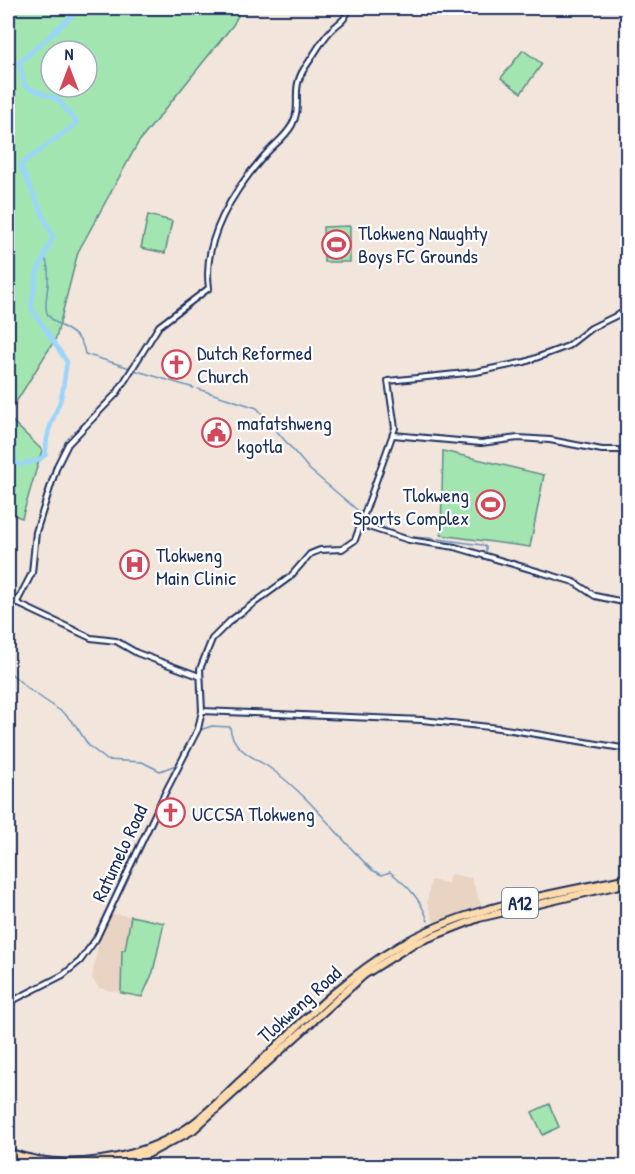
<svg xmlns="http://www.w3.org/2000/svg" width="635" height="1174" font-family="'Patrick Hand',sans-serif">
<style>
.built{fill:#e9d3c2}
.green{fill:#a2e5b0;stroke:#5e8a87;stroke-width:1.5;fill-rule:evenodd}
.lines{fill:none;stroke-linecap:round;stroke-linejoin:round}
.stream{stroke:#6893bc;stroke-width:1.5}
.river{stroke:#9bd5fb;stroke-width:4.5}
.minor-casing{stroke:#1b2f5e;stroke-width:8}
.major-casing{stroke:#1b2f5e;stroke-width:10}
.minor{stroke:#fff;stroke-width:4}
.major{stroke:#fedbac;stroke-width:6}
.labels{text-anchor:middle;dominant-baseline:central;stroke-width:4.5;stroke-linejoin:round;paint-order:stroke}
.shield{fill:#fff;stroke:#5f6d8e;stroke-width:1.5}
.shield-label{font-size:18px;font-weight:bold;fill:#1b2f5e}
.poi-label{font-size:20px;fill:#1b2f5e;stroke:#fff;text-anchor:start}
.street-label{font-size:20px;fill:#1b2f5e;stroke:#fff}
</style>
<rect width="100%" height="100%" fill="#f2e5db"/>
<filter id="ink" filterUnits="userSpaceOnUse"><feTurbulence type="fractalNoise" baseFrequency=".0167" numOctaves="2"/><feDisplacementMap in="SourceGraphic" scale="12" xChannelSelector="R" yChannelSelector="G"/><feConvolveMatrix kernelMatrix="1 2 1 2 8 2 1 2 1" color-interpolation-filters="sRGB"/></filter>
<g filter="url(#ink)">
<g class="built">
<polygon points="450,874 471,878 481,905 434,923 427,902 431,880 448,883"/>
<polygon points="111,914 131,916 125,950 122,950 121,993 99,988 92,978 99,940"/>
</g>
<g class="green">
<path d="M8 8H242L233 25 138 143 78 252 56 338 8 415ZM51 51H87V87H51Z"/>
<polygon points="523,50 542,64 521,93 501,78"/>
<polygon points="148,215 172,221 165,253 141,248"/>
<polygon points="350,226 350,262 324,262 323,227"/>
<polygon points="8,417 42,450 22,518 8,513"/>
<polygon points="443,451 544,475 530,547 441,535"/>
<polygon points="131,916 164,923 153,972 142,997 121,993 122,950 125,950"/>
<polygon points="549,1104 559,1127 543,1135 532,1112"/>
</g>
<g class="lines">
<g class="stream">
<path d="M44 256C55 276 41 304 48 315 60 331 81 328 85 354L130 368"/>
<polyline points="134,370 194,388"/>
<polyline points="198,389 257,408 310,470 362,514"/>
<path d="M367 517C386 531 410 539 434 538"/>
<polyline points="438,539 482,545 486,547 486,554"/>
<polyline points="8,671 31,691"/>
<polyline points="33,692 65,714 76,726 89,746 107,760 142,762 160,771 176,765 196,729"/>
<path d="M200 730 212 726 230 727C232 750 254 757 270 768 310 796 338 837 372 870L382 875 390 872C408 886 421 899 428 921"/>
</g>
<path class="river" d="M8 429 14 443V461L20 465 39 460 46 454C45 435 52 421 59 404 64 392 64 376 67 362L31 308 37 273 53 237 20 165 77 123 58 100 25 86 19 63 81 8"/>
<defs>
<g id="minor">
<polyline points="393,435 481,443 518,438 550,440 602,450 628,450"/>
<polyline points="362,525 409,540 455,547 574,582 595,596 628,603"/>
<polyline points="8,599 91,638 116,641 137,653 199,676"/>
<path d="M17 602 32 573 36 532 57 466 68 444 117 393 159 326 209 288C202 239 234 190 264 156 273 145 285 138 292 125 303 105 290 91 304 69 312 58 319 45 327 35 336 22 344 25 349 8"/>
<polyline points="202,711 422,720 499,728 628,749"/>
<polyline points="8,1003 63,975 80,961 96,939 164,795 198,729 202,711 200,669 212,639 231,620 290,577 310,554 320,550 342,549 355,540 395,428 388,381 476,372 525,362 568,346 591,328 628,310"/>
</g>
<g id="major">
<path d="M8 1152C64 1173 137 1161 187 1128 206 1115 222 1098 238 1083 289 1036 337 982 397 947 465 906 551 895 628 878"/>
<polyline points="8,1157 58,1166"/>
<polyline points="89,1166 118,1163 148,1154 193,1130 364,975 413,944 479,918 628,883"/>
</g>
</defs>
<use href="#minor" class="minor-casing"/>
<use href="#major" class="major-casing"/>
<use href="#minor" class="minor"/>
<use href="#major" class="major"/>
</g>
</g>
<defs>
<symbol id="stadium-ring" viewBox="-11 -11 22 22"><circle r="9.5" fill="#fff" stroke="#d1495b" stroke-width="1.5"/><path d="M0-5a6.5 5 0 1 0 0 10a6.5 5 0 1 0 0-10ZM-3.5-1.8h7v3.6h-7Z" fill="#d1495b"/></symbol>
<symbol id="church-ring" viewBox="-11 -11 22 22"><circle r="9.5" fill="#fff" stroke="#d1495b" stroke-width="1.5"/><path d="M-1.2-6h2.4v3.5h3.3v2.4h-3.3V6h-2.4V-.1h-3.3v-2.4h3.3Z" fill="#d1495b"/></symbol>
<symbol id="civic-ring" viewBox="-11 -11 22 22"><circle r="9.5" fill="#fff" stroke="#d1495b" stroke-width="1.5"/><path d="M-.6-6.5H3V-4.5H.6V-3L4-1V1h2V6H-6V1h2V-1L-.6-3ZM-1.2 2.5V6h2.4V2.5Z" fill="#d1495b"/></symbol>
<symbol id="hospital-ring" viewBox="-11 -11 22 22"><circle r="9.5" fill="#fff" stroke="#d1495b" stroke-width="1.5"/><path d="M-5-5h3v3.5h4V-5h3V5h-3V1.5h-4V5h-3Z" fill="#d1495b"/></symbol>
</defs>
<g fill-rule="evenodd">
<use href="#stadium-ring" x="320" y="228" width="33" height="33"/>
<use href="#church-ring" x="160" y="348" width="33" height="33"/>
<use href="#civic-ring" x="200" y="416" width="33" height="33"/>
<use href="#stadium-ring" x="474" y="488" width="33" height="33"/>
<use href="#hospital-ring" x="118" y="548" width="33" height="33"/>
<use href="#church-ring" x="154" y="796" width="33" height="33"/>
</g>
<g class="labels">
<rect class="shield" x="502" y="888" width="36" height="30" rx="4.5"/>
<g class="shield-label">
<text x="520" y="903">A12</text>
</g>
<g class="poi-label">
<text x="358" y="232">Tlokweng Naughty<tspan x="358" dy="23">Boys FC Grounds</tspan></text>
<text x="197" y="352">Dutch Reformed<tspan x="197" dy="23">Church</tspan></text>
<text x="237" y="422">mafatshweng<tspan x="237" dy="23">kgotla</tspan></text>
<text x="469" y="494" text-anchor="end">Tlokweng<tspan x="469" dy="23">Sports Complex</tspan></text>
<text x="156" y="554">Tlokweng<tspan x="156" dy="23">Main Clinic</tspan></text>
<text x="192" y="813">UCCSA Tlokweng</text>
</g>
<g class="street-label">
<text transform="translate(119 853) rotate(-65)">Ratumelo Road</text>
<text transform="translate(299 1004) rotate(-42)">Tlokweng Road</text>
</g>
</g>
<rect width="635" height="1174" fill="none" stroke="#fff" stroke-width="30"/>
<rect x="15" y="15" width="605" height="1144" fill="none" stroke="#1b2f5e" stroke-width="2" filter="url(#ink)"/>
<g transform="translate(69 69)"><circle r="28" fill="#ffffff" stroke="#a4acbf" stroke-width="1.5"/>
<path d="M0-4.5L10 22L0 15L-10 22Z" fill="#d1495b"/>
<text y="-9" font-size="16" font-weight="bold" text-anchor="middle" fill="#1b2f5e">N</text>
</g>
</svg>
